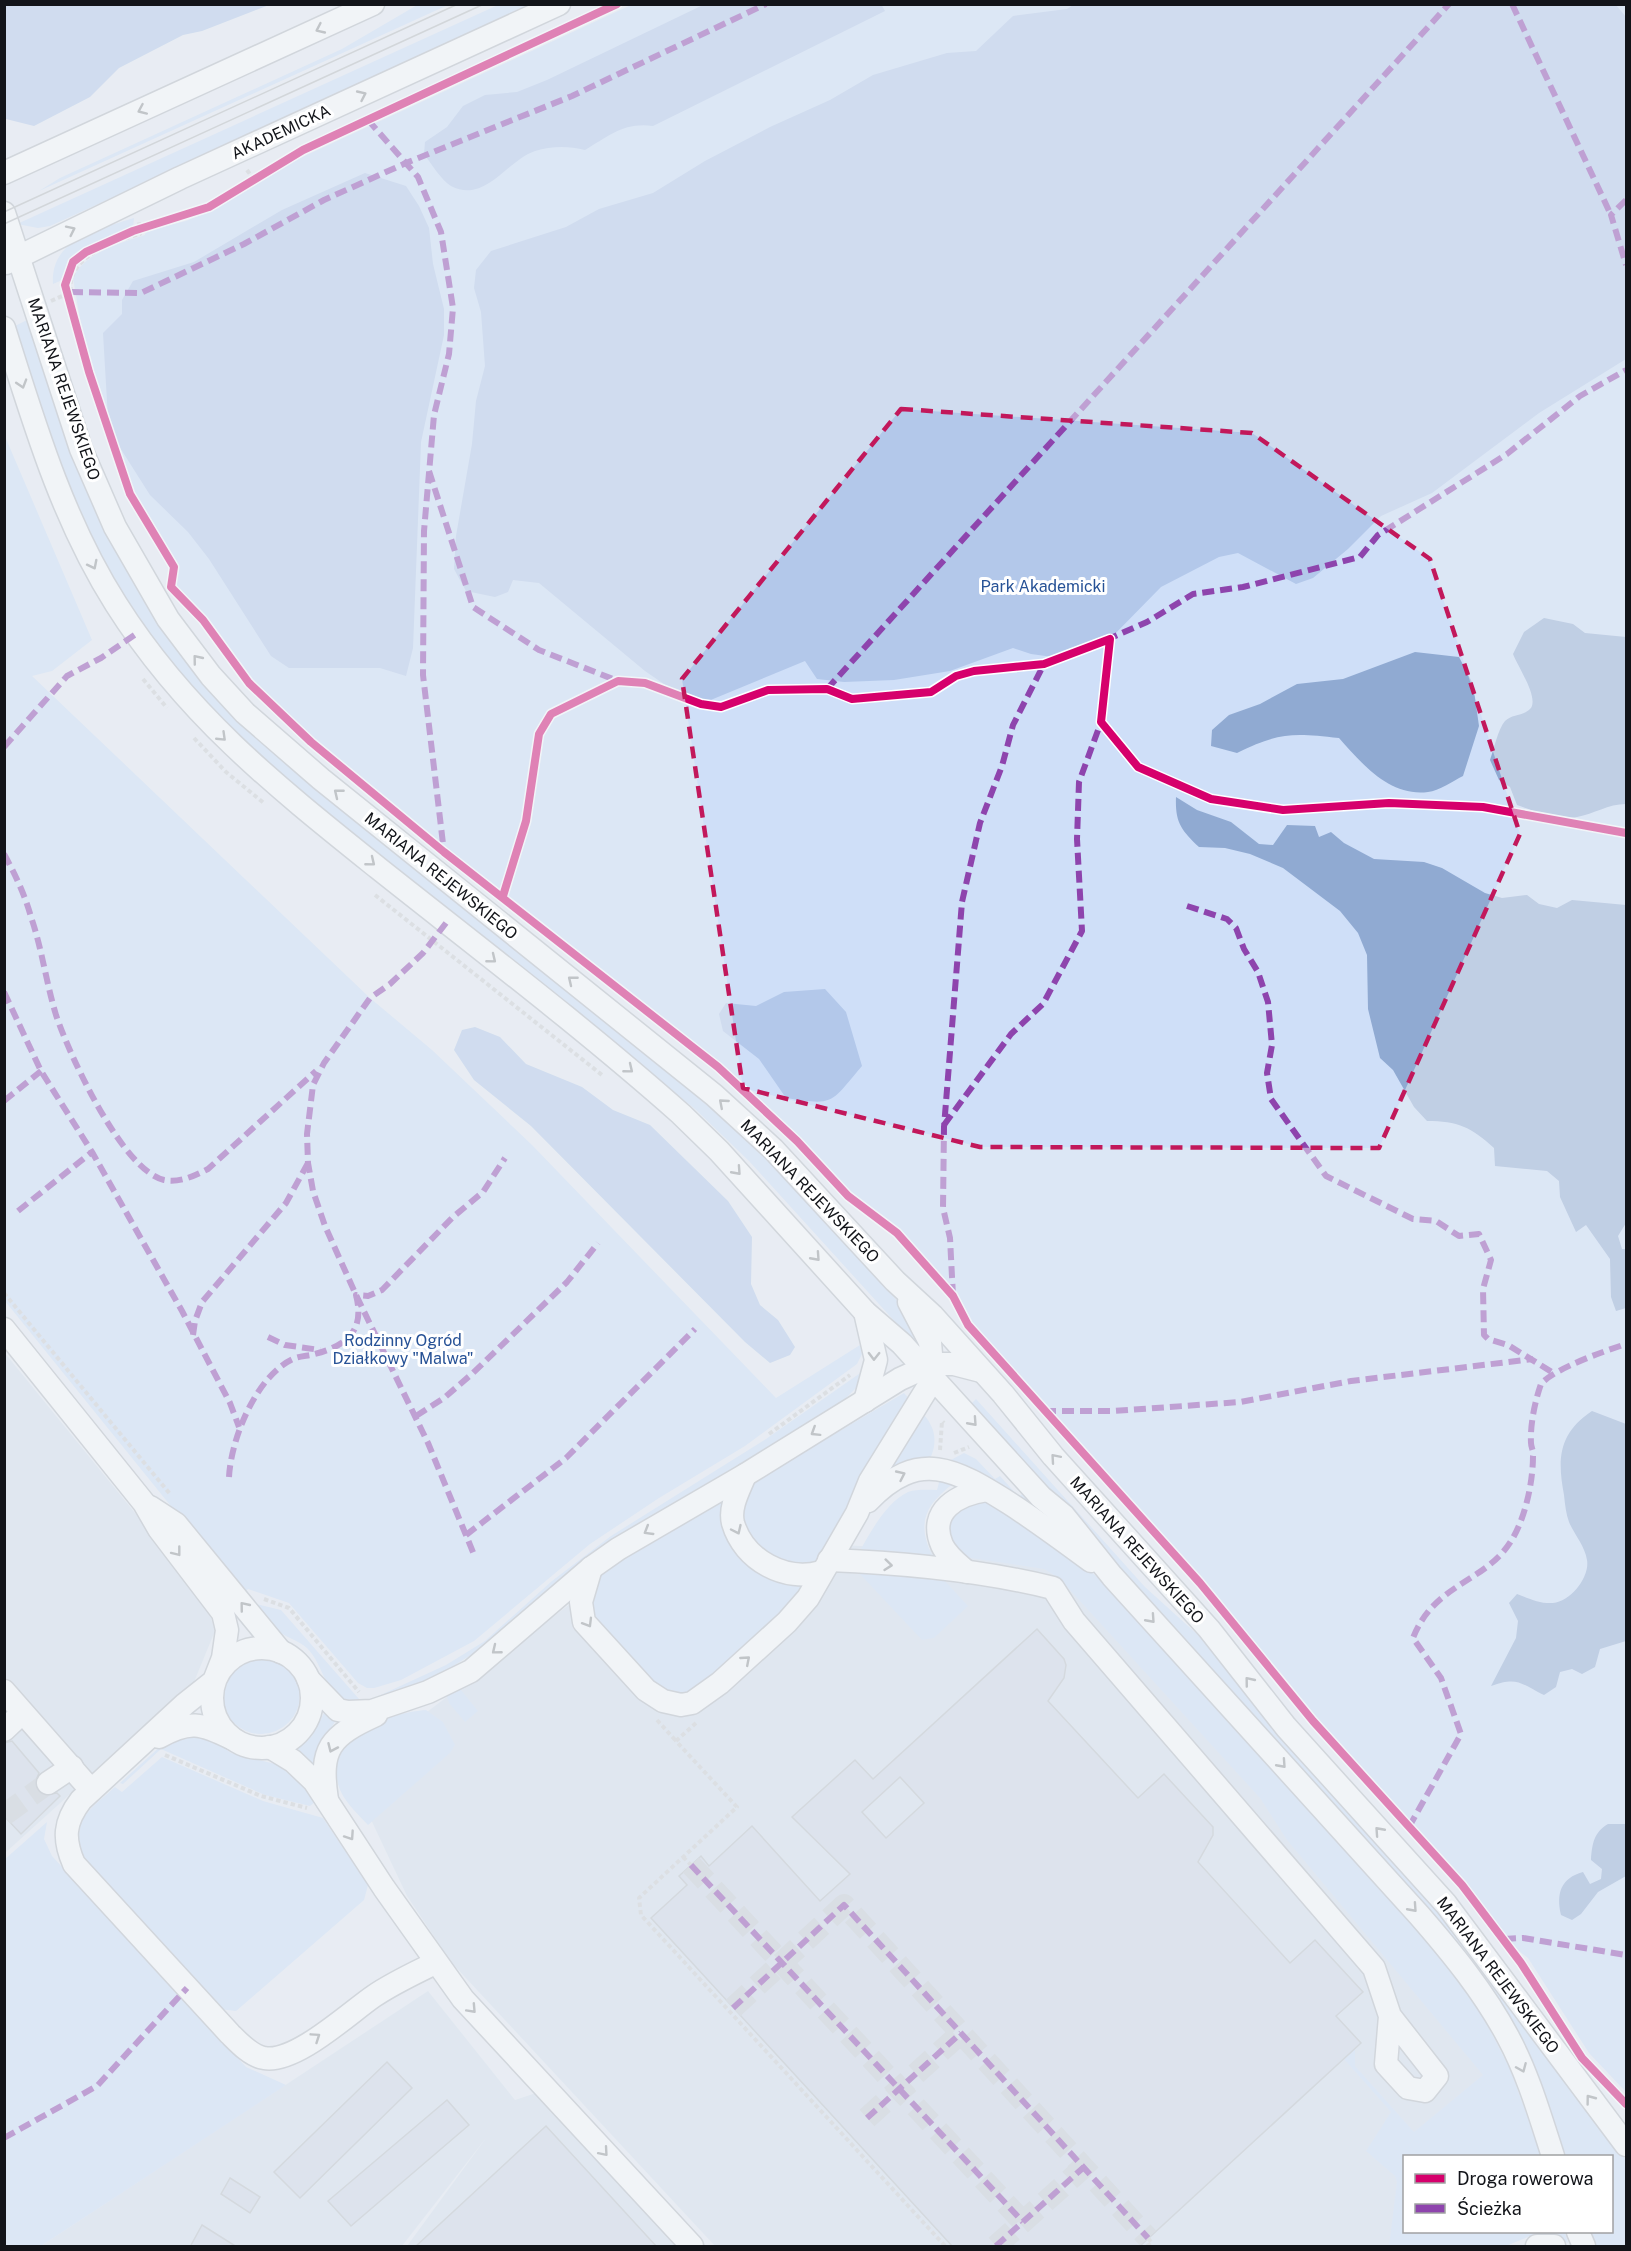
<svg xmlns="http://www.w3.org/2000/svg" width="1631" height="2251" font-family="'Public Sans',sans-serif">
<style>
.built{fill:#d8e1ee}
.green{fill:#cfdff8}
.forest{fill:#b3c8ea}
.water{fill:#90aad2}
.building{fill:#d0d8e6;stroke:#bdc1c6;stroke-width:1.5;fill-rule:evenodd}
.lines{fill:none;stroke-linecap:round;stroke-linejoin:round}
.minor-tunnel{stroke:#c8ccd2;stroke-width:22;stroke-dasharray:22 11;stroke-linecap:butt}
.minor-casing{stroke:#b7bac0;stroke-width:25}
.path{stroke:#cecfd1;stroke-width:4;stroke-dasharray:4.5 3;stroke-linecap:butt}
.minor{stroke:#fcfcfd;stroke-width:22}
.tram{stroke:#b9babc;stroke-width:1.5}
.quiet{stroke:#8e44ad;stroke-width:6;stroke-dasharray:12 6;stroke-linecap:butt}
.cycleway-casing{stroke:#fff;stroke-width:11}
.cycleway{stroke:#d6006c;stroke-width:8}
.oneway{stroke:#939496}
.marked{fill:none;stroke:#c2185b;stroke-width:4.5;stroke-dasharray:12 8;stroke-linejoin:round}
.labels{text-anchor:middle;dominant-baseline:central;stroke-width:6;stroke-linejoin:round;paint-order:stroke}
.street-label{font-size:16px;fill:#121419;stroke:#fff}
.park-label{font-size:16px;fill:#275296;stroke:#fff}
</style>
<rect width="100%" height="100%" fill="#e8ecf3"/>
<g class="built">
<polygon points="4,1352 205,1599 215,1631 194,1682 5,1853"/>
<polygon points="821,1544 1037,1555 1266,1793 1492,2077 1404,2156 1398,2246 715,2246 451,1962 407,1896 357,1790 411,1724 570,1604"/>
<polygon points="428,1991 515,2100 536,2093 682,2246 407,2246 486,2138 402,2246 41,2246"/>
</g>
<g class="green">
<polygon points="419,4 448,5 39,191 60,178 342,49"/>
<polygon points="498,5 535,5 50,226 38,228 17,224"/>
<path d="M631 5H1626V2092L1589 2053 1528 1958 1504 1939 1462 1885 1313 1721 1200 1583 1002 1365 968 1325 953 1296 897 1233 848 1196 797 1141 718 1067 502 899 311 742 249 683 203 620 171 587 174 567 130 494 89 372 73 278C84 253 120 243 145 235L146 231 186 221 218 208 283 166Z"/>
<path d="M134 218 133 228 76 255 60 281 53 284C50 238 100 229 134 218Z"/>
<path d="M29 319 104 528 165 634 214 695 305 780 713 1108 799 1192 901 1305 921 1346 918 1347 749 1161 695 1109 272 769C180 687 108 589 63 474 44 426 30 375 15 326Z"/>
<polygon points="4,434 92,640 52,671 32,676 370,998 432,1050 532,1145 776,1398 860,1345 862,1354 857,1364 745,1446 659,1498 590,1544 474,1641 401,1680 374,1688 367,1688 358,1683 289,1603 248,1589 242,1594 5,1301"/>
<path d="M866 1369 858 1386 844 1400 760 1454 479 1650C452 1667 370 1719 340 1697 322 1684 322 1663 307 1648 298 1640 284 1637 276 1629 266 1620 257 1608 249 1598L256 1604 281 1610 359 1699H372L446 1665 485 1641 552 1581 611 1536 766 1439Z"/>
<polygon points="904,1393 912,1402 814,1565 799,1565 764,1554 742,1524 746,1490 755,1481"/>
<polygon points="976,1399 1145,1587 1198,1635 1286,1744 1432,1904 1481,1966 1578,2100 1626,2160 1626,2246 1595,2246 1589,2232 1612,2232 1612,2156 1564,2156 1529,2055 970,1405"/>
<path d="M922 1413C936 1427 938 1443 929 1461L887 1472Z"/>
<polygon points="964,1453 976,1459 995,1479 1000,1476 1019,1497 1023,1493 1056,1519 947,1462"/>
<path d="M940 1479 954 1483C921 1508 917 1526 935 1562L857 1556C869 1535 885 1503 908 1492 917 1489 928 1490 937 1490Z"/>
<path d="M985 1500 1080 1562 1105 1584 1424 1937 1449 1969 1484 2018 1510 2069 1542 2156H1404V2232H1565L1568 2243 1552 2237 1530 2236 1506 2246H1389L1397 2182 1395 2176 1366 2151 1391 2112 1344 2059 1355 2049V2066L1414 2132 1483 2075 1287 1840 1260 1798 1059 1578 1044 1569 964 1557C937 1524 951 1512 985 1500Z"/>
<path d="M723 1501 724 1518 803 1583 785 1609 698 1688 683 1695 666 1694 592 1623C590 1592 587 1586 612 1565Z"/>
<polygon points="857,1571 944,1580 968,1606 934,1638 922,1640"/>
<circle cx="261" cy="1695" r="39"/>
<polygon points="454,1689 461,1690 478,1711 465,1722 449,1703 447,1696"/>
<path d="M426 1710 443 1722 455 1745 450 1753 368 1825C357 1813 342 1800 338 1784 327 1735 387 1713 426 1710Z"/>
<polygon points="325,1711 337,1719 319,1745 313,1766 298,1749 312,1736"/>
<polygon points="173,1735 210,1737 231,1753 279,1765 317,1800 310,1806 265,1795 161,1749 123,1784 120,1783"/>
<path d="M162 1757 263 1801 323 1818 368 1885 364 1900 236 2011 219 2009 85 1861C69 1821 88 1811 115 1787L122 1792Z"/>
<polygon points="47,1822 44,1839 52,1856 246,2067 286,2085 41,2246 5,2246 4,1860"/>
</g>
<g class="forest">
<path d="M881 4 885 11 653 126C624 122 609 136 585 150 569 146 551 146 535 151 506 161 485 204 451 186 441 180 431 163 424 154L425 142 447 127 463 106 485 95 517 92 547 80 703 5Z"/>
<polygon points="4,5 5,4 269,5 202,31 183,35 119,68 90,97 34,126 6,119 5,114"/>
<polygon points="1073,5 1616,5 1626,17 1626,359 1539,413 1432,493 1381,516 1348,549 1313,578 1296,584 1238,553 1219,557 1161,587 1110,639 1060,658 1031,654 1013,648 950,671 894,680 844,682 817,679 805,661 701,704 677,693 645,671 539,583 513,580 508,592 495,597 466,591 454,569 456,536 472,444 476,401 485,366 481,312 474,288 476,270 491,251 566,227 599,209 653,193 705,161 770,127 830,100 873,75 947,53 976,51 1013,16 1067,9"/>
<polygon points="365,173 406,186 419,206 429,228 433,264 444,309 444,335 421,442 413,648 406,676 380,668 289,668 271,656 209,559 188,532 150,495 117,443 108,418 103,333 122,314 122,300 133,281 194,262 282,210"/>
<path d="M825 989 846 1012 862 1066C830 1103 836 1106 786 1098L759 1059 723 1031 719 1014 726 1003 756 1006 784 992Z"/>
<polygon points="475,1027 500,1037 526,1064 582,1087 613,1110 650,1125 728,1201 752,1237 751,1284 760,1305 778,1320 795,1347 790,1355 770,1363 745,1342 531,1126 474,1080 454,1050 462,1030"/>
</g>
<g class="water">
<path d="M1544 618 1573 624 1585 633 1626 637V804C1608 804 1594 814 1577 817 1557 821 1535 811 1517 805L1510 787 1499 780 1490 760C1494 749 1498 729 1505 721 1512 714 1523 716 1530 709 1540 699 1518 667 1513 654L1524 632Z"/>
<path d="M1415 652 1459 657 1473 684 1479 726 1463 776C1453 781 1439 791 1428 792 1390 797 1362 764 1339 738 1293 733 1279 732 1237 753L1211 746 1212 730 1229 715 1260 704 1297 684 1343 679Z"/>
<path d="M1176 797 1197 810 1231 822 1259 844 1273 845 1287 825 1315 826 1319 837 1331 832 1344 843 1374 859 1424 862 1442 868 1485 893 1502 898 1527 895 1539 904 1557 908 1572 900 1626 905V1223L1618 1236 1622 1249H1626V1308L1616 1311 1611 1297 1610 1259 1586 1225 1576 1232 1560 1197 1559 1181 1547 1171 1495 1166 1494 1148C1471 1127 1458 1121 1427 1121L1414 1107 1393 1070 1380 1058 1368 1009 1367 955 1358 933 1340 911 1283 868 1250 854 1225 848 1199 847C1181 830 1175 822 1176 797Z"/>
<path d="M1592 1411 1626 1424V1641L1600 1649 1595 1667 1582 1674 1572 1669 1560 1672 1556 1687 1544 1695C1521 1684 1518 1676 1491 1686L1516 1638 1518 1621 1509 1603 1517 1594C1528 1598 1540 1604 1553 1603 1571 1601 1590 1577 1587 1560 1585 1546 1574 1534 1569 1522 1566 1514 1565 1504 1564 1495 1557 1458 1559 1433 1592 1411Z"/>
<path d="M1608 1824H1626V1876L1598 1892 1581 1914 1572 1920 1561 1915C1556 1893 1561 1878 1583 1872L1590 1884 1601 1879 1602 1869 1591 1860C1592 1844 1594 1832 1608 1824Z"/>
</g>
<g class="building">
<path d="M1037 1629 1064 1659 1066 1665 1064 1678 1048 1701 1138 1798 1164 1774 1213 1827V1835L1198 1862 1290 1963 1315 1940 1363 1992 1336 2016 1361 2043 1139 2247H953L651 1918 687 1885 679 1876 701 1856 709 1866 752 1826 820 1901 850 1874 792 1817 855 1760 873 1779ZM900 1777 924 1803 886 1838 862 1812Z"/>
<polygon points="12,1741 39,1773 35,1783 37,1791 43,1795 57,1793 60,1796 21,1834 4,1816 4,1743"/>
<polygon points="387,2062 412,2088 300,2198 274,2172"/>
<polygon points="447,2100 469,2125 351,2226 328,2201"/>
<polygon points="546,2126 657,2247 415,2247"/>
<polygon points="230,2178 260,2197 250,2213 221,2194"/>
<polygon points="202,2225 237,2247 190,2247"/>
</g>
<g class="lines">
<g class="minor-tunnel">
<polyline points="4,1815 48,1783"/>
<polyline points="691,1865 1023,2222"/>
<polyline points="733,2008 844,1905 1148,2238"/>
<polyline points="867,2118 961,2033"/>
<polyline points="996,2246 1084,2167"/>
</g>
<defs>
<g id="minor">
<polyline points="4,173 373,4"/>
<polyline points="4,213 81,449 115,527 168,619 211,676 245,713 321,779 714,1095 773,1149 895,1281 933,1316 1003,1394 1053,1456 1209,1629 1286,1727 1446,1904 1626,2145"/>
<polyline points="6,263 180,178 559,4"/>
<path d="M4 328C34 423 62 519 116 604 186 715 277 787 378 868 480 949 584 1028 681 1114L719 1151 865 1312 902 1344 1041 1497 1064 1516 1112 1576 1419 1915C1452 1953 1484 1992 1508 2037 1528 2074 1540 2116 1553 2156"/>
<path d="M4 1329 144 1503 159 1529 223 1613 227 1630 223 1658 214 1681 185 1704 81 1800C64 1822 63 1839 74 1864L230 2034C239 2043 251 2056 264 2058 295 2064 349 2013 374 1996 393 1983 415 1973 435 1963"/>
<polyline points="865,1401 876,1360 865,1312"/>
<path d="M745 1475C739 1490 729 1507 733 1523 744 1561 786 1582 821 1572"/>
<path d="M868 1501C919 1448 955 1469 1009 1503 1037 1521 1064 1541 1091 1561"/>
<polyline points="150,1507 176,1524 281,1652"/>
<path d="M829 1560C904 1563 981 1570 1053 1588L1074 1621 1374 1968 1390 2016 1437 2076 1425 2091 1408 2088 1386 2064 1390 2016"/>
<polyline points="591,1568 581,1602 584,1622 646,1690 663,1701 681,1705 692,1703 720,1683 787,1622 808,1598 857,1513 870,1481 933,1379 930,1342 909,1302"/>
<path d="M967 1572C958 1564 947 1556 942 1545 927 1510 959 1494 987 1490"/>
<circle cx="262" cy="1698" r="50"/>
<polyline points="308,1679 338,1710 348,1712 372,1711 428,1692 471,1671 591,1568 618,1549 745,1475 900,1379 933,1364 954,1364 981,1371"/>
<polyline points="4,1691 91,1790"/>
<polyline points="4,1730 22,1713"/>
<path d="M159 1737C189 1720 201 1723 231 1738"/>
<polyline points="270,1747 293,1761 314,1781 384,1888 463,1999 692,2246"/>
<polyline points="48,1783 72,1767"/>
<path d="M327 1800C319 1748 330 1736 376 1715"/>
<polyline points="1578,2232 1584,2246"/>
<polyline points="1537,2246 1554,2246"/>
</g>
</defs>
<use href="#minor" class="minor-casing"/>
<g class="path">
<polyline points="247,170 254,180"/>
<path d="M51 301 71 292C65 258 114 241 140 234L139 220"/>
<polyline points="143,679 167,708"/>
<polyline points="194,738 226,772 265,804"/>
<polyline points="375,895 602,1075"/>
<polyline points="4,1293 170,1494"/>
<polyline points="769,1434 850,1375"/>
<polyline points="940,1450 942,1421 944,1423"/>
<polyline points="954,1453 969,1447"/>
<polyline points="264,1599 289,1608 359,1692"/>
<polyline points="657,1720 676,1741"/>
<polyline points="696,1723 676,1741 737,1807 639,1898 641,1915 945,2246"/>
<polyline points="165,1755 261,1796 307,1808"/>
<polyline points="683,1857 691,1865"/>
<polyline points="1147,2246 1152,2243 1148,2238"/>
</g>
<use href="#minor" class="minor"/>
<g class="tram">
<polyline points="4,212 458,4"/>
<polyline points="4,224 484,4"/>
</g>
<g class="quiet">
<polyline points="1512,4 1611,215"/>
<polyline points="368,120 418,177 441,232 453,308 449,354 434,415 424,531 423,675 444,852"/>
<polyline points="1626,200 1611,215 1626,265"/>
<polyline points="71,292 141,293 244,244 324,200 406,163 572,96 766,4"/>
<polyline points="429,471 473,607 539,650 618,681"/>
<polyline points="1106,640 1147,622 1193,594 1243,587 1360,557 1378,535 1507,454 1580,396 1626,370"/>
<polyline points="827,689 1449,4"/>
<polyline points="4,747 67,676 101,658 136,634"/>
<path d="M4 854C15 874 25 895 31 917 42 949 46 982 56 1015 69 1054 122 1170 164 1180 180 1183 194 1176 208 1169L316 1071"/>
<polyline points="1187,906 1227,919 1236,928 1244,949 1258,972 1268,1002 1272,1045 1267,1073 1271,1099 1326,1176 1413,1219 1436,1221 1459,1236 1479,1234 1491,1260 1483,1289 1484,1335 1488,1339 1508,1345 1555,1374"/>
<polyline points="446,923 423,953 390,984 370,998 324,1063 313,1085 307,1134 308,1163 313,1191 325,1226 356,1295 428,1443 475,1557"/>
<polyline points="4,992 41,1071 92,1152 182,1311 230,1403 239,1427"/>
<polyline points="4,1101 41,1071"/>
<polyline points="944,1125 1011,1034 1043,1004 1082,931 1077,839 1079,782 1101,722"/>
<polyline points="18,1211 92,1152"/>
<polyline points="953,1296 950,1238 943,1208 944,1127 962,902 980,823 1002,766 1013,725 1044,664"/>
<polyline points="193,1335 195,1321 202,1302 286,1203 308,1163"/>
<polyline points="268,1337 285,1345 320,1350"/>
<polyline points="1044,1411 1113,1411 1240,1402 1351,1381 1533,1359"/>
<polyline points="416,1416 444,1398 473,1373 567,1282 598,1243"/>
<path d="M229 1477C231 1439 256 1376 293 1359 299 1356 308 1356 315 1354 348 1345 365 1330 356 1295L368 1296 382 1290 453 1217 483 1192 505 1158"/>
<polyline points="466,1535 566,1458 695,1329"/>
<path d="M1409 1827 1461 1734 1441 1678 1413 1638C1435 1581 1489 1583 1514 1536 1526 1514 1533 1481 1533 1456 1534 1452 1531 1447 1531 1443 1530 1425 1535 1401 1541 1384 1555 1368 1605 1351 1626 1344"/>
<polyline points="691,1865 1023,2222"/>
<polyline points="1504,1939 1523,1938 1626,1955"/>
<polyline points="733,2008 844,1905 1148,2238"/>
<polyline points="867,2118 961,2033"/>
<polyline points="4,2138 97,2086 187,1988"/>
<polyline points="996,2246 1084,2167"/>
</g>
<defs>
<g id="cycleway">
<polyline points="617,4 303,150 209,207 133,231 86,252 73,262 65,285 89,372 130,494 174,567 171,587 203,620 249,683 311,742 444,852 718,1067 797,1141 848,1196 897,1233 953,1296 968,1325 1200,1583 1313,1721 1462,1885 1521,1963 1582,2058 1626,2104"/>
<polyline points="503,896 526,821 539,734 551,714 618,681 645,683 701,704 721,707 768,690 827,689 852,699 931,692 956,676 974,671 1044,664 1110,639 1101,722 1138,767 1211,799 1283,810 1389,803 1483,807 1626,833"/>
</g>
</defs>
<use href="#cycleway" class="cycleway-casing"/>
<use href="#cycleway" class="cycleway"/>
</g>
<defs><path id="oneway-chevron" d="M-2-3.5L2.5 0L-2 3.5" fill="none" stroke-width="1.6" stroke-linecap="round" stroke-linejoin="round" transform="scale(1.5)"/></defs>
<g class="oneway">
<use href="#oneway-chevron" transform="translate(320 29) rotate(155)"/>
<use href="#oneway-chevron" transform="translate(362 95) rotate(-25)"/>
<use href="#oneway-chevron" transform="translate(142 110) rotate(156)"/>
<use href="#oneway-chevron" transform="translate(71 230) rotate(-26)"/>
<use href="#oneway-chevron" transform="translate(22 384) rotate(73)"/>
<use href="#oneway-chevron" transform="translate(93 565) rotate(63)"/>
<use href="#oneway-chevron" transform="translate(197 659) rotate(-129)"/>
<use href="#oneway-chevron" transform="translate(222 737) rotate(44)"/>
<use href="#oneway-chevron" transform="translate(338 793) rotate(-141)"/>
<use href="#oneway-chevron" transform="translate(371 862) rotate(39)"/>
<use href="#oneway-chevron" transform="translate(492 959) rotate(39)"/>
<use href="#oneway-chevron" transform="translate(572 980) rotate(-141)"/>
<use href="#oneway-chevron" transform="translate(629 1069) rotate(39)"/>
<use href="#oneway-chevron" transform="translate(723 1103) rotate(-139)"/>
<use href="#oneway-chevron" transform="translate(737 1171) rotate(48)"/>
<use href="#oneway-chevron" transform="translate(816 1257) rotate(48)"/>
<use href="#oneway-chevron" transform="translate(874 1356) rotate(91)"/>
<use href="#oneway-chevron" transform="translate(973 1422) rotate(48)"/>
<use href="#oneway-chevron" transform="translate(815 1432) rotate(148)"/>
<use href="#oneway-chevron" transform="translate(1055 1458) rotate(-131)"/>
<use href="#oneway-chevron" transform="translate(901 1475) rotate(-25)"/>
<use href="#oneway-chevron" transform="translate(737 1530) rotate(65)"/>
<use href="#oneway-chevron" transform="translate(648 1531) rotate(149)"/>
<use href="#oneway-chevron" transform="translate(177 1552) rotate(52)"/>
<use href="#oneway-chevron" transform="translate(888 1565) rotate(6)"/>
<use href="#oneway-chevron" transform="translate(244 1606) rotate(-129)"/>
<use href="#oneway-chevron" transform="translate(1151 1619) rotate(48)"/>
<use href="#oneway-chevron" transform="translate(588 1623) rotate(59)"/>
<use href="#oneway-chevron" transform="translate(496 1650) rotate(141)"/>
<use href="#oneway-chevron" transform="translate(746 1660) rotate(-41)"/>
<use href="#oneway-chevron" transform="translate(1249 1681) rotate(-129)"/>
<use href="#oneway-chevron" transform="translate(332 1748) rotate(114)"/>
<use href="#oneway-chevron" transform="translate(1282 1764) rotate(48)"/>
<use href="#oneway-chevron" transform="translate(1379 1831) rotate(-132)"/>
<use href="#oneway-chevron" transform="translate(350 1836) rotate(56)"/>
<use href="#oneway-chevron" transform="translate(1413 1908) rotate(48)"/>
<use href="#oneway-chevron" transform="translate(472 2009) rotate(47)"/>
<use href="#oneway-chevron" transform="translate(316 2037) rotate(-34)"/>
<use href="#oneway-chevron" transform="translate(1522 2068) rotate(67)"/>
<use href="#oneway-chevron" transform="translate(1590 2099) rotate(-127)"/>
<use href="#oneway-chevron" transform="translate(604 2152) rotate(49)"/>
</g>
<path d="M0 0H1631V2251H0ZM901 409 1252 433 1430 559 1520 834 1379 1148 980 1147 743 1088 682 679Z" fill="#e8ecf3" fill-opacity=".55" fill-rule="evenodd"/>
<path class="marked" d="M901 409 1252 433 1430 559 1520 834 1379 1148 980 1147 743 1088 682 679Z"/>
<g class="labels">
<g class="street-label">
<text transform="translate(281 132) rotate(-25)">AKADEMICKA</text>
<text transform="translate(64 389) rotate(71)">MARIANA REJEWSKIEGO</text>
<text transform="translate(441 876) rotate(39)">MARIANA REJEWSKIEGO</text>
<text transform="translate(810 1191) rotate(46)">MARIANA REJEWSKIEGO</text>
<text transform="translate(1137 1550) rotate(48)">MARIANA REJEWSKIEGO</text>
<text transform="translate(1498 1975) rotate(53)">MARIANA REJEWSKIEGO</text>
</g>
<g class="park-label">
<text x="1043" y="586">Park Akademicki</text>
<text x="403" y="1340">Rodzinny Ogród<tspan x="403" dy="18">Działkowy "Malwa"</tspan></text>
</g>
</g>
<rect width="1631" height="2251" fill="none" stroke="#121419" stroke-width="12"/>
<rect x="1403" y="2155" width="210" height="78" fill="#ffffff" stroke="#a0a1a3" stroke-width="1.5"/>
<rect x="1415" y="2174" width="30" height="9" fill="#d6006c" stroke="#a0a1a3" stroke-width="1.5"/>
<text x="1457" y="2185" font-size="18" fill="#121419">Droga rowerowa</text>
<rect x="1415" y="2204" width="30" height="9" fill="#8e44ad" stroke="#a0a1a3" stroke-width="1.5"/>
<text x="1457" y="2215" font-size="18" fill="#121419">Ścieżka</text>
</svg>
